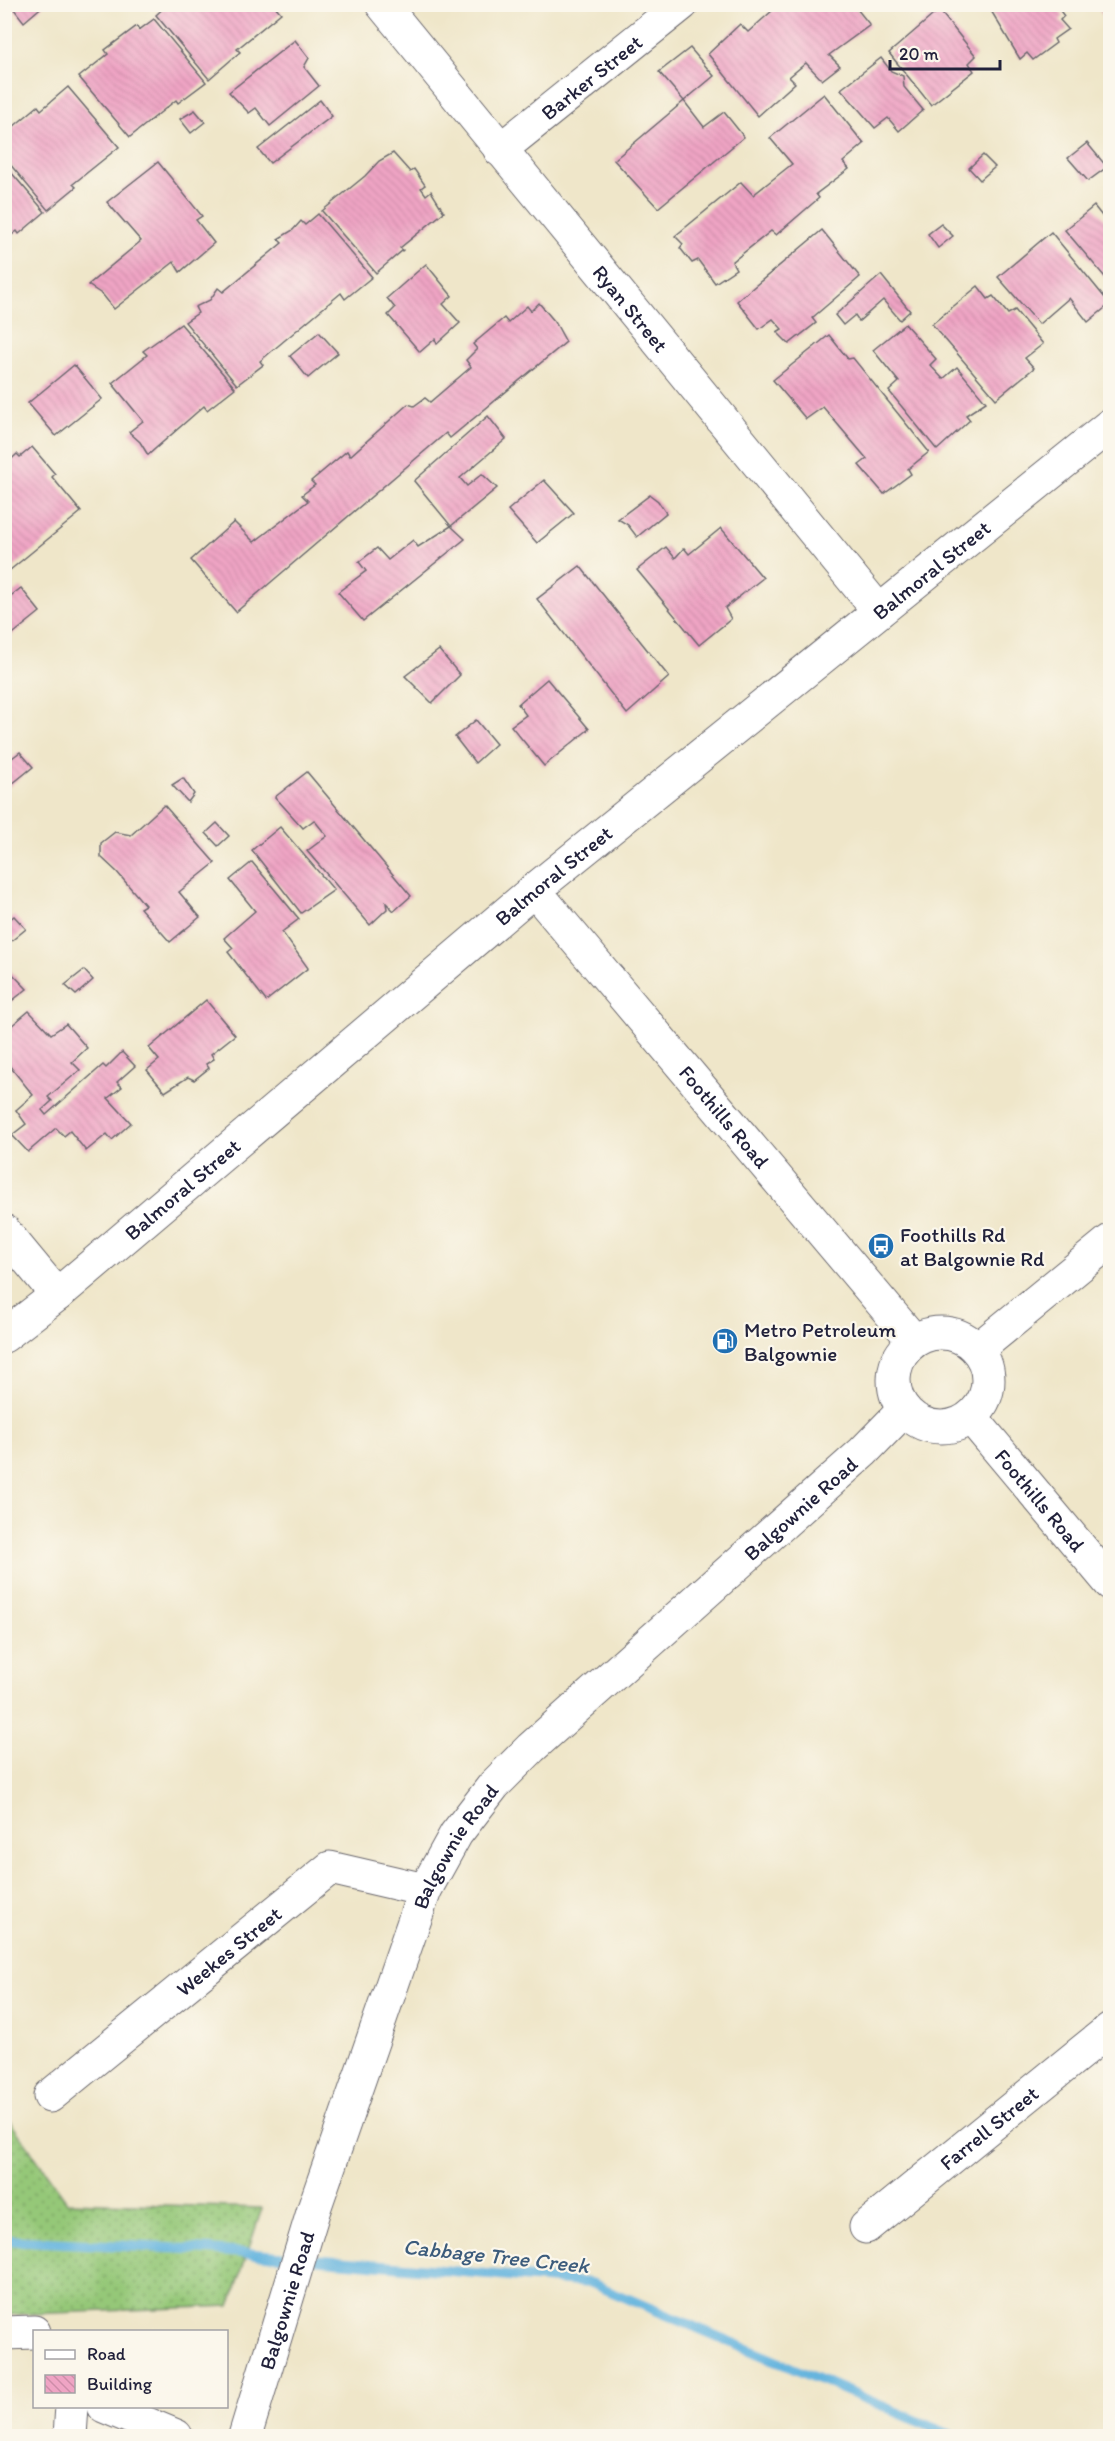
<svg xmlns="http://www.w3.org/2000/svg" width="1115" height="2441" font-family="Itim,sans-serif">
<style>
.grass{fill:url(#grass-dots);stroke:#5c755a;stroke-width:1.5}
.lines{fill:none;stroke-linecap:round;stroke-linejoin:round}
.stream{stroke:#63b4de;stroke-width:10}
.building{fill:url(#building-back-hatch)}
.minor-casing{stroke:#6a676d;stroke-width:35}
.major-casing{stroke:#6a676d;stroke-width:35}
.minor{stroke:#fff;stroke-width:33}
.major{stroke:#fff;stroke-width:33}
.labels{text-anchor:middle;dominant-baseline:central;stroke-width:4.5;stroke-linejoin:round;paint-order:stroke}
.street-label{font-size:21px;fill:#22223b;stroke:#fbf7ec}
.poi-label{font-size:21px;fill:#22223b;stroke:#fbf7ec;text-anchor:start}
.water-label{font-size:22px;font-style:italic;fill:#3c5c7c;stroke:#fbf7ec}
</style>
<defs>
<pattern id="grass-dots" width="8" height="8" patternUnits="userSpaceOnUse" patternTransform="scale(1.5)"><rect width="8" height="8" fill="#95c878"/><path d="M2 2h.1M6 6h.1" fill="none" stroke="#79a264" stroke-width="1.8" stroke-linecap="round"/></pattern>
<pattern id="building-back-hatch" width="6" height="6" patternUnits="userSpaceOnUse" patternTransform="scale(1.5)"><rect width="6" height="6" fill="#efa4c4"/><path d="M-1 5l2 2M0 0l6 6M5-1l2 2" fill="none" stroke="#cd8da9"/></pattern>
</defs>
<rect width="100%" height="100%" fill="#fbf7ec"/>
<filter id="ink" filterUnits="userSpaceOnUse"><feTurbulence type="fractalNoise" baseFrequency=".0167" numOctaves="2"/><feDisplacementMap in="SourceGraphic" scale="12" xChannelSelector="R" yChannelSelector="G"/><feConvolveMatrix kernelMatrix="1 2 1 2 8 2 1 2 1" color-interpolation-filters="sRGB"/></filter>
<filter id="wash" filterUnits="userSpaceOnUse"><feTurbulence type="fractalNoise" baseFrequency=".008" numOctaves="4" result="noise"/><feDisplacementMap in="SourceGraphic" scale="24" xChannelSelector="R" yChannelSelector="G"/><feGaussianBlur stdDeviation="1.35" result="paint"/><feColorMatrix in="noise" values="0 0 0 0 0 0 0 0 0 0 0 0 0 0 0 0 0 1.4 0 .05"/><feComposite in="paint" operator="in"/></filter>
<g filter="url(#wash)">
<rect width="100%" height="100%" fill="#efe6c9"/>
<polygon class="grass" points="6,2116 67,2202 262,2208 230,2306 5,2315 4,2117"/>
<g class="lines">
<polyline class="stream" points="4,2240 209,2250 591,2283 953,2436"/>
</g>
<g id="blocks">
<g class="building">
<polygon points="10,4 45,4 24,22"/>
<polygon points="168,4 273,4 281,13 237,49 240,52 209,79 156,15"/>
<polygon points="780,4 853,4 870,25 829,55 840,66 822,80 806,63 789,77 795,83 758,116 708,54 740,24 748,32"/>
<polygon points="987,4 1055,4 1064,16 1060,20 1068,29 1054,39 1056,43 1033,60 1027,53 1020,59"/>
<polygon points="1106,4 1110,4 1110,25 1099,10"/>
<polygon points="939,10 976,56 969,63 974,71 931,105 889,53"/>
<polygon points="154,19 206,82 178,103 176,100 130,137 79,77 108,54 105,50 137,26 139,30"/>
<polygon points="295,40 309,58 304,67 319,86 270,126 256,108 249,113 229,92"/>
<polygon points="690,48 714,76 684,101 659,72"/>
<polygon points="881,58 891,71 903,76 904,87 923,110 899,131 888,118 875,128 841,89"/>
<polygon points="68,87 119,147 73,184 76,187 48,210 4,157 4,139 10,135 7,132 38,106 41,110"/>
<polygon points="824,94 864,144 843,162 849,169 816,194 819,198 776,235 771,231 732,262 736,269 715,283 698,260 692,263 680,248 683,244 675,236 741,182 753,195 792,164 770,138"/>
<polygon points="320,100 332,116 270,163 258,149"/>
<polygon points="684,101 704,127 724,112 744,137 658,208 614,160"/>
<polygon points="195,110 205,122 191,133 180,119"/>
<polygon points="1087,143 1107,167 1088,181 1068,158"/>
<polygon points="393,153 410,172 414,169 425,185 421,188 426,195 431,191 444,212 400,248 403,250 376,273 322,211 365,176 379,161"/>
<polygon points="983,155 995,167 980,180 969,168"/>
<polygon points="158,162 202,216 196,220 214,243 180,272 174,262 114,309 103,295 88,285 141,241 107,202"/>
<polygon points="4,164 45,212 19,234 17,231 4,241"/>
<polygon points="1094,206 1110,226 1110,283 1065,230"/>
<polygon points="318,214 372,277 345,299 341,293 260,361 263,365 237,385 185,322 198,313 195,307 210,300 218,288 223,292 282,243 278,239 293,230 301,221 305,225"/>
<polygon points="941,224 953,236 938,248 928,234"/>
<polygon points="822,230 860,277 812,318 816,323 789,344 777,332 782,329 773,319 759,329 737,301"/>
<polygon points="1051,232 1110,304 1088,322 1069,298 1039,324 998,277"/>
<polygon points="426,264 452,296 443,304 460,323 437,344 435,339 420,352 388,315 395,308 387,298"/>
<polygon points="881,275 910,311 900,320 883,300 859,321 855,315 843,325 835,315"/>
<polygon points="978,286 988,299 993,296 1008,314 1015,310 1043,344 1025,358 1034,368 996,399 932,324"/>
<polygon points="539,303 555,322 566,342 450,438 446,433 236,612 191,560 234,522 254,542 308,501 302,495 315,485 311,481 347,451 350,456 408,404 414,406 425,398 430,402 471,367 466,360 477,349 473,344 504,318 508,323 527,306 531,311"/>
<polygon points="181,324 235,388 207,410 204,406 148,455 140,442 129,432 143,421 112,383 147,355 143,351"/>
<polygon points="905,324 936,359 930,365 943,379 957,367 986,402 966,415 970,420 937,450 889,391 899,382 873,350"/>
<polygon points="319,332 338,353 308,378 290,356"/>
<polygon points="829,335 848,359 853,358 929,452 908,469 911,474 884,494 859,465 867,459 823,407 806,419 773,380"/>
<polygon points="74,365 102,399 56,436 28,403"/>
<polygon points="488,416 506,439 460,478 467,486 482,474 497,488 451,526 414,481"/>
<polygon points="32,447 55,474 52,477 81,512 4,575 4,466 17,454 20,457"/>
<polygon points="544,480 574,513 537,543 508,510"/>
<polygon points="650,495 658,501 666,513 637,537 628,525 618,519"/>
<polygon points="451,526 465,539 363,621 338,592 366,571 359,562 377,548 388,560 413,540 418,547"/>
<polygon points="721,528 763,578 725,608 731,619 699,645 637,570 666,547 675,558 684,548 689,554"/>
<polygon points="580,566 669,677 627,714 537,599"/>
<polygon points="21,588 40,612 4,641 4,601"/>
<polygon points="439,650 460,675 432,703 405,676"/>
<polygon points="547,679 589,729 544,766 511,726 526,715 518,704"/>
<polygon points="476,720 496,744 475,763 455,737"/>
<polygon points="20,752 33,767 7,788 4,786 4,764"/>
<polygon points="307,772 411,896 394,911 386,903 387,909 370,925 307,851 327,836 314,820 303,828 275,797"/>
<polygon points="183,778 194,794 188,802 172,785"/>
<polygon points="164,805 215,863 179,892 200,917 170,942 140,908 145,905 117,872 101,857 101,843 115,832 131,835"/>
<polygon points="217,823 229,836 218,846 206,833"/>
<polygon points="280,827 334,890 301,913 252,850"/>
<polygon points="252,862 299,919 282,932 308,968 266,1001 228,952 233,948 224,938 255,911 230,880"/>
<polygon points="14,916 26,929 4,947 4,924"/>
<polygon points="4,965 27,989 4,1007"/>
<polygon points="84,970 93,980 76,995 65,985"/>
<polygon points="206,1000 235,1035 211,1054 214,1059 206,1064 209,1068 194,1080 188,1077 165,1092 147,1070 159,1060 149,1048"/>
<polygon points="29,1011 51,1034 66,1024 87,1048 72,1062 80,1070 48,1097 52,1101 42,1110 46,1115 103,1065 106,1068 122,1052 135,1066 117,1082 122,1087 108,1098 131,1123 112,1140 107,1134 86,1151 70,1131 64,1136 56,1128 28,1152 12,1135 26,1124 16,1110 33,1095 4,1059 4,1032"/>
</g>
</g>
</g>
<g filter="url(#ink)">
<use href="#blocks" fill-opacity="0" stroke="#6a676d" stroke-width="1.5"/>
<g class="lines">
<defs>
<g id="minor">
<path id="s1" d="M382 4 879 611"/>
<path id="s2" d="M500 150 682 4"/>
<path id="s3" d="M534 890 914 1341"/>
<polyline points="4,1231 57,1295"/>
<path id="s4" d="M4 1336 57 1295 534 890 1110 425"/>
<path id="s5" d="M50 2096 330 1868 425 1890"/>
<path id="s6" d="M866 2227 1110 2029"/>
<polyline points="4,2333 34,2332"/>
<polyline points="104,2406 176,2436"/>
<polyline points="70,2436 72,2406"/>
</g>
<g id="major">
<circle cx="941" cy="1380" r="47"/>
<polyline points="978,1349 1110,1241"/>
<path id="s7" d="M971 1417 1110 1583"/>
<path id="s8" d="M245 2436 314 2209 425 1890 456 1834 494 1785 531 1748 863 1452 904 1410"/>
</g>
</defs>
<use href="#minor" class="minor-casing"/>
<use href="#major" class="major-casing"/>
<use href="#minor" class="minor"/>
<use href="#major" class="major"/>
</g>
</g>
<defs>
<symbol id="bus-disc" viewBox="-11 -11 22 22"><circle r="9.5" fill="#1f6fb2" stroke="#fbf7ec"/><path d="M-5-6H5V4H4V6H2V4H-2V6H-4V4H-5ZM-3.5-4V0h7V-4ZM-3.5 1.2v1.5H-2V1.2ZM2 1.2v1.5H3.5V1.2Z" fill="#fff"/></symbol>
<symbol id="fuel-disc" viewBox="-11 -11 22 22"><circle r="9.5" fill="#1f6fb2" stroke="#fbf7ec"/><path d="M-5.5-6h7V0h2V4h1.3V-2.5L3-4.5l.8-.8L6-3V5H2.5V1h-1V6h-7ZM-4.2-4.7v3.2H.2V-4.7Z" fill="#fff"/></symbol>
</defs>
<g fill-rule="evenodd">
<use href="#bus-disc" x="866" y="1231" width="30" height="30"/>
<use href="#fuel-disc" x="710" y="1326" width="30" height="30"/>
</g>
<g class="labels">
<g class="street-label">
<text stroke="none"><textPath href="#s2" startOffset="117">Barker Street</textPath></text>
<text stroke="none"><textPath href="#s1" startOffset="393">Ryan Street</textPath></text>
<text stroke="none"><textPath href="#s4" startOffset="1203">Balmoral Street</textPath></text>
<text stroke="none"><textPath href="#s4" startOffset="717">Balmoral Street</textPath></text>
<text stroke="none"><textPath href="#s3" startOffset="296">Foothills Road</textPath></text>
<text stroke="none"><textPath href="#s4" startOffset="231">Balmoral Street</textPath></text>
<text stroke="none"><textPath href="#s7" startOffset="108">Foothills Road</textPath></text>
<text stroke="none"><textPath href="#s8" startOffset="1114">Balgownie Road</textPath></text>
<text stroke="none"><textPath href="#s8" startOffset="628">Balgownie Road</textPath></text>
<text stroke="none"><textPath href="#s5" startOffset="230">Weekes Street</textPath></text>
<text stroke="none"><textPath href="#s6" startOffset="158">Farrell Street</textPath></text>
<text stroke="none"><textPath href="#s8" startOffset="142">Balgownie Road</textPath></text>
</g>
<g class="poi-label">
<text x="900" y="1234">Foothills Rd<tspan x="900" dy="24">at Balgownie Rd</tspan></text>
<text x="744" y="1329">Metro Petroleum<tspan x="744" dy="24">Balgownie</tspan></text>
</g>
<g class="water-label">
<text transform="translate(496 2256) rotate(6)">Cabbage Tree Creek</text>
</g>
</g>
<rect width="1115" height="2441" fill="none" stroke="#fbf7ec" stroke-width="24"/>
<rect x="33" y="2330" width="195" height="78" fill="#fbf7ec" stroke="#a4a2a5" stroke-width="1.5"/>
<rect x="45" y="2350" width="30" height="9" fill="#ffffff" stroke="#a4a2a5" stroke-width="1.5"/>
<text x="87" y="2360" font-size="18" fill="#22223b">Road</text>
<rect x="45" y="2375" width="30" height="18" fill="url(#building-back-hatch)" stroke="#a4a2a5" stroke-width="1.5"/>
<text x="87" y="2390" font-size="18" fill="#22223b">Building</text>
<path d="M890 60v9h110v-9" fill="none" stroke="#22223b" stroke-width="3"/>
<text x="899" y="60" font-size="18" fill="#22223b" stroke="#fbf7ec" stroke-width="4.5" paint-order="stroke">20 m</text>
</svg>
